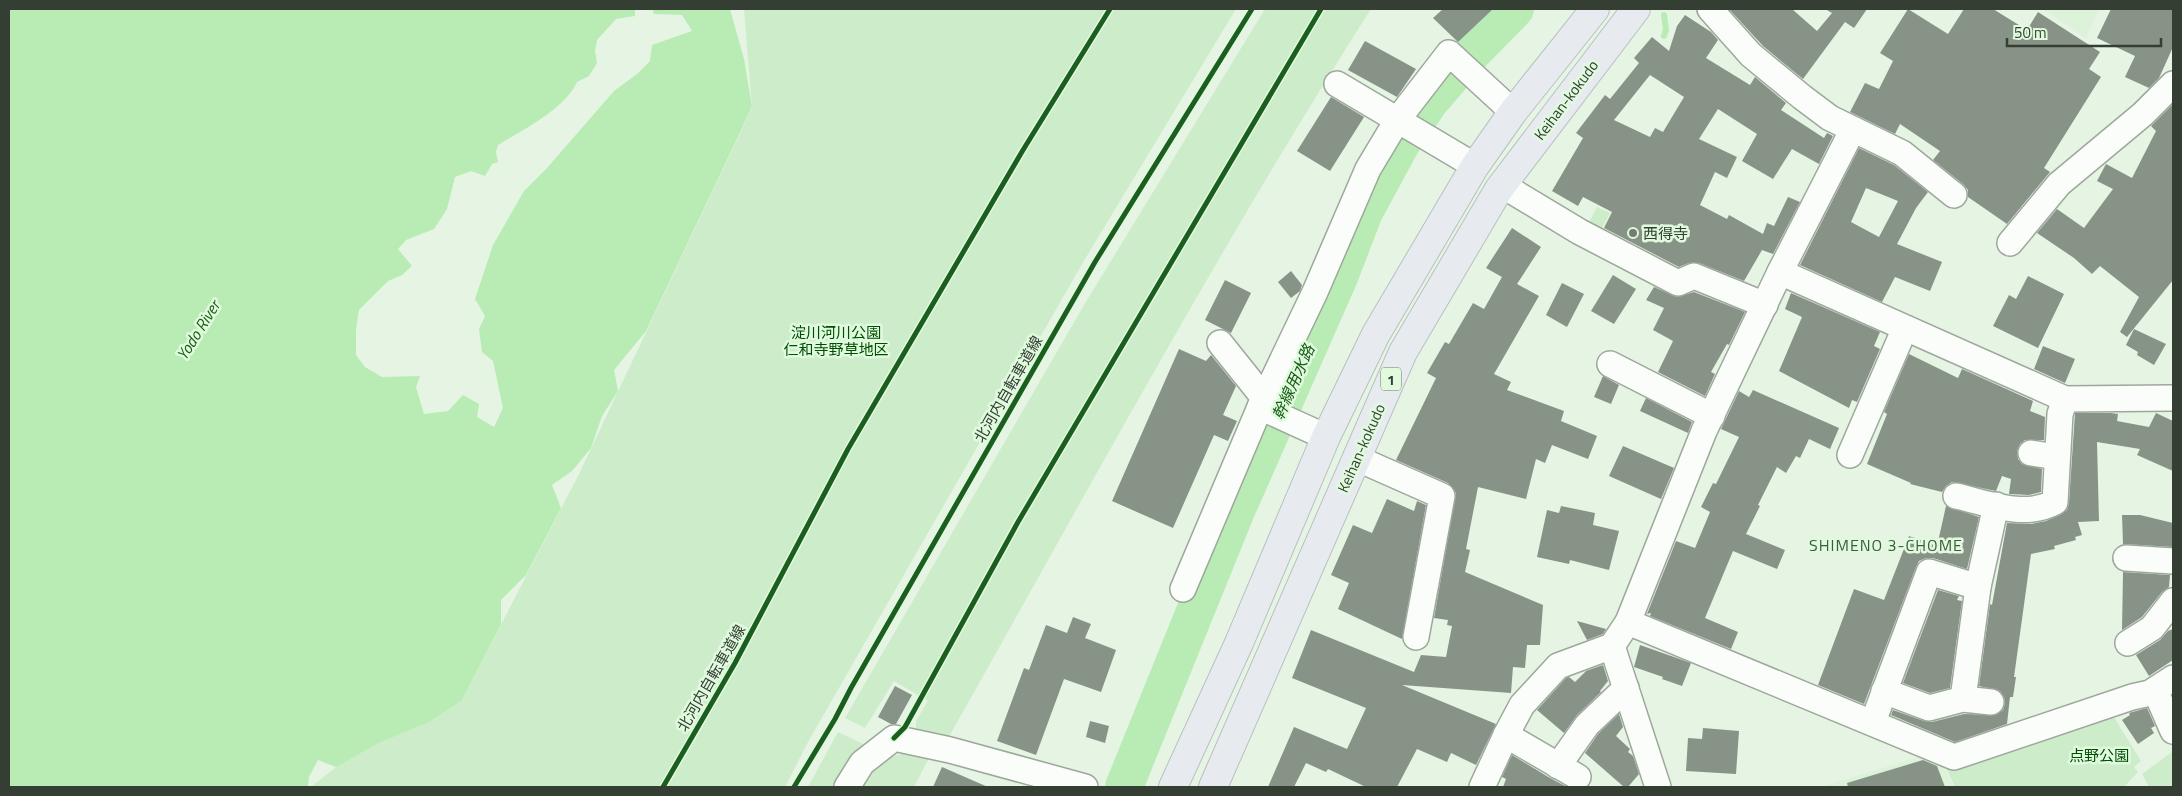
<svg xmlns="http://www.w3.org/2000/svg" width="2182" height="796" font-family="'Titillium Web','Noto Sans JP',sans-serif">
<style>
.built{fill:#dcf3d9}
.green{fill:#cdecca}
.water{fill:#b8ecb4}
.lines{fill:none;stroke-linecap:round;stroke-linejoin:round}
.stream{stroke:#b8ecb4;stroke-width:6}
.river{stroke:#b8ecb4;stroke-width:38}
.building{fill:#889387;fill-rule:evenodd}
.minor-casing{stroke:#9da89b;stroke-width:28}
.highway-casing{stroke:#b8c0c0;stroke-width:30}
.minor{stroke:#fbfdfb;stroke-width:25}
.highway{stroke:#e7ebf0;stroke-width:28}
.cycleway-casing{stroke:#e0fade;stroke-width:8}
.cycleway{stroke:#1b5e20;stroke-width:5}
.poi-dot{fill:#727e71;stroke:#e0fade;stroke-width:2}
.labels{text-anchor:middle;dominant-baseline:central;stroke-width:5;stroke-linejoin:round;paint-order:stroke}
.shield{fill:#e0fade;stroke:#687666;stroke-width:1}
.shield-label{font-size:14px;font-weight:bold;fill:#343e33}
.street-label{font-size:15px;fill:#343e33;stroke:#e0fade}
.poi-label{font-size:15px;fill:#343e33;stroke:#e0fade;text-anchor:start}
.park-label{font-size:15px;fill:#014d03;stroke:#e0fade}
.water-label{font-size:16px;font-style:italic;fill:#1a5d19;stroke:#e0fade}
.neighbourhood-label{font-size:16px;letter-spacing:1px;fill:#425841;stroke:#e0fade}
</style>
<rect width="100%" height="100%" fill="#e6f4e4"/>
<g class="built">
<polygon points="2044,9 2099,9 2086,39"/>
<polygon points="1925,755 1939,758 1954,787 1821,787"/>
</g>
<g class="green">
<polygon points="744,9 1236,9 1085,259 808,742 785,787 311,787 350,756 462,700 580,472 752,108"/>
<path d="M1265 9H1371C1219 247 1085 496 946 742L916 738V721L928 701 894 681 865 728 845 718 1084 305Z"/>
<polygon points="1597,207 1610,213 1600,232 1587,226"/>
<polygon points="2114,717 2141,761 2134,767 2138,772 2124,787 1955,787 1945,766"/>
<polygon points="838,732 890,757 914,751 931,754 914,787 808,787"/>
<polygon points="2172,752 2173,787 2149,787 2142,774"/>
</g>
<path class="water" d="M9 9H635V16L616 19 597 40 595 51 597 63 589 76 577 82C565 109 524 129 498 145L496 152 498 162 492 164 485 176 471 171 455 177 447 209 434 229 406 240 398 249 412 266 402 275 388 281 359 310 356 329V355L365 367 382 377 420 376 416 387 424 414 448 411 463 395 479 404 477 417 494 427 503 408 493 361 482 352 479 329 485 316 475 299 493 245 524 191 547 168 614 91 637 74 650 61 652 45 692 31 682 15 654 14 652 9H730L744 59 752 107 646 331 614 370 618 391 602 416 591 448 572 471 552 485 561 508 526 575 501 600V624L462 700 429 722 378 743 336 767 318 760 309 777 308 787H9Z"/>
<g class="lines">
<polyline class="stream" points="1664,36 1666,30 1664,15"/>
<polyline class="river" points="1124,787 1235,513 1339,277 1364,212 1402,142 1430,101 1469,56 1515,9"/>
</g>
<g class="building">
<polygon points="1443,9 1493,9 1458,42 1433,18"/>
<polygon points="1729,9 1792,9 1817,31 1832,13 1825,9 1867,9 1854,28 1845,22 1803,79 1763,46"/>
<polygon points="1908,9 1948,34 1964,9 1993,9 2027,30 2038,12 2100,52 2089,69 2101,77 2044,168 2050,172 2007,224 1968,197 1968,190 1963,184 1933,160 1940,151 1900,124 1895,134 1850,112 1865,83 1879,89 1893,61 1880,53"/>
<polygon points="2111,9 2173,9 2173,47 2159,78 2149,88 2125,77 2135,56 2097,38"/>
<path d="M1685 15 1711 32 1718 40 1706 58 1750 85 1755 77 1786 103 1781 110 1824 138 1827 133 1833 136 1819 164 1792 149 1773 179 1742 161 1757 134 1718 109 1699 139 1737 157 1727 178 1715 172 1700 205 1727 219 1729 215 1763 234 1767 223 1774 226 1788 197 1800 202 1773 254 1762 250 1744 281 1699 263H1689L1679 267 1604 228 1612 212 1583 197 1578 206 1552 191 1583 138 1576 133 1605 95 1610 99 1639 63 1634 58 1652 37 1669 51 1677 26ZM1650 75 1684 97 1663 132 1655 128 1650 137 1614 120Z"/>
<polygon points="1365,41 1416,69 1397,97 1348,70"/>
<polygon points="1331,97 1364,117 1330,171 1297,151"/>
<polygon points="2173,104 2173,280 2127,337 2120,332 2139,297 2100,266 2092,274 2074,258 2037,233 2057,209 2084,228 2113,189 2097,181 2106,164 2132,178 2156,131 2151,126"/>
<path d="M1859 148 1894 165 1928 192 1916 208 1897 244 1942 262 1930 291 1895 277 1882 302 1800 265ZM1866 188 1898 201 1879 237 1851 222Z"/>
<polygon points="1512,228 1541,247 1517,284 1539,296 1494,374 1511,382 1507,390 1564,411 1561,421 1597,436 1588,459 1552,445 1545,463 1536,459 1526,499 1478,487 1466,549 1470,550 1465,572 1543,605 1540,645 1527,645 1525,668 1513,667 1511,693 1402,685 1496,724 1476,765 1451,753 1447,762 1417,749 1397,787 1366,787 1328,769 1326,772 1306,763 1294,787 1268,787 1294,727 1347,749 1366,708 1292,678 1311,630 1414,672 1421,655 1446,657 1452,626 1447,625 1448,620 1434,618 1456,493 1448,483 1396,460 1436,378 1427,373 1445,342 1449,344 1473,303 1484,309 1502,277 1486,268"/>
<polygon points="1291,271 1302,285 1300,291 1291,298 1278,282"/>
<polygon points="1613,275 1636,289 1614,324 1591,311"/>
<polygon points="2028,276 2064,294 2038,348 1993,326 2009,295 2016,299"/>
<polygon points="1225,280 1251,293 1231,333 1205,320"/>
<polygon points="1562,283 1584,294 1567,327 1546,315"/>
<polygon points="1654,287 1677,297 1694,292 1745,312 1729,345 1727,344 1711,372 1715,374 1705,396 1658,372 1673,341 1653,330 1664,308 1646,300"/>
<polygon points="1791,293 1880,332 1874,346 1880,349 1857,402 1852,400 1849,408 1779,371 1802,317 1785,309"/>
<polygon points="2134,329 2166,344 2154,365 2137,355 2138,352 2126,345"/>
<polygon points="2043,346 2075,359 2065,383 2034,369"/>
<polygon points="1179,349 1206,361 1211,355 1236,386 1223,415 1237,421 1228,441 1214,435 1173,528 1112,501"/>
<polygon points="1909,354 1958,378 1962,369 2033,401 2030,411 2045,417 2044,440 2025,440 2020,444 2017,451 2018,459 2022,464 2042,469 2041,492 2029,495 2009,494 2011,479 2002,476 1996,491 1952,482 1946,486 1942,492 1910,484 1911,483 1867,464 1887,414 1884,412"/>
<polygon points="1603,376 1619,385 1611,404 1594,397"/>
<polygon points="1753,390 1839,428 1830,449 1809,439 1800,458 1796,456 1786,473 1777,467 1758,505 1760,506 1746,534 1785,550 1777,569 1733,551 1705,618 1738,632 1731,649 1650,616 1651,613 1647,614 1676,541 1695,548 1710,512 1701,507 1713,483 1716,484 1739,437 1721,429 1739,391 1749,397"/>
<polygon points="1646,398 1692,422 1688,433 1640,411"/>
<polygon points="2075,413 2111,413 2118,414 2117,421 2149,427 2156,413 2173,421 2173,471 2137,455 2140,449 2097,442 2099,521 2078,522 2082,535 2075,537 2076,540 2054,546 2055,549 2031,554 2014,677 2016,677 2013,697 2010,697 2007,724 1955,742 1891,715 1893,710 1924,721 1932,722 1964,714 1996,715 2003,710 2005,703 2004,697 2000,691 1979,686 1990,604 1992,605 2007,523 2031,524 2046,521 2060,515 2067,510 2069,503"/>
<polygon points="1623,446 1674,468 1661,499 1609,476"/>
<polygon points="1387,499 1414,511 1417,501 1426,505 1402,639 1338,609 1349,583 1331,575 1353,525 1372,533"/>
<polygon points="1561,506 1595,513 1593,525 1619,531 1609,570 1570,560 1569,564 1537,557 1547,510 1559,513"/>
<polygon points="1946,506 1979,517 1967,569 1933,558 1926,558 1919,561 1916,567 1864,704 1818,685 1854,589 1884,600 1909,536 1937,546"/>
<polygon points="2122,515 2140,515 2173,523 2173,547 2123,544"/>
<polygon points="2123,572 2170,575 2169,587 2162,592 2142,617 2122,630"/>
<polygon points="1938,590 1959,596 1957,600 1962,601 1950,688 1930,693 1903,683"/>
<polygon points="1073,617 1091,624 1085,638 1116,650 1101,692 1064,679 1036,755 997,741 1024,668 1029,670 1046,625 1067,633"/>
<polygon points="1577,621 1606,629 1603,634 1587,640"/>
<polygon points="2173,629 2173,660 2149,676 2136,655 2160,640 2168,631"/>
<polygon points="1640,645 1691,663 1682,686 1662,679 1663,677 1634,667"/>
<polygon points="1603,665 1608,681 1600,691 1601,692 1577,715 1564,733 1537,710 1566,678 1569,677 1575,682 1586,671"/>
<polygon points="895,686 912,695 896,724 891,724 878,717"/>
<polygon points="2147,708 2155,726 2151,728 2154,733 2138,744 2122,720 2130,715 2129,713"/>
<polygon points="1619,714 1623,727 1616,736 1630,749 1628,752 1633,756 1639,774 1628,787 1624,787 1585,753 1598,734"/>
<polygon points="1090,721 1109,726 1105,743 1086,737"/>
<polygon points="1703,728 1739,731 1736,774 1686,771 1688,738 1702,739"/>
<polygon points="1512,755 1550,778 1567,787 1503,787 1506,779 1502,777"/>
<polygon points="1923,760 1937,766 1945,787 1848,787 1847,783"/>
<polygon points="942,767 988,787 933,787"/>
</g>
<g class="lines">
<defs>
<g id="minor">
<polyline points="1710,9 1751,55 1802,97 1830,118 1902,153 1954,195"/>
<polyline points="1337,84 1475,166"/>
<polyline points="1502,185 1580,232 1678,283 1694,276 1765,305"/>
<polyline points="2010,243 2059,184 2143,114 2173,84"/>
<polyline points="1780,272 1852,131"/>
<polyline points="1220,343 1264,398"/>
<polyline points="1610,364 1712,416"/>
<polyline points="1260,407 1326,437"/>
<polyline points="2031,453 2057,457"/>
<polyline points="1850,455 1905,328"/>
<polyline points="1356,458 1442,496 1416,637"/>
<path d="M1956 496C1988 503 2024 519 2055 502L2060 414 2065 399"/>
<polyline points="2126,558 2173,561"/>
<polyline points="1183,589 1260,407 1315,292 1368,169 1398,119 1449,53 1513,112"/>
<polyline points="1628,622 1954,757 2132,697 2150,693 2173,678"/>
<polyline points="2128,643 2152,628 2173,601"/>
<polyline points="1612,646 1658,787"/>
<polyline points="2155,690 2173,731"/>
<polyline points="1884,691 1929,708 1963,699 1991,702"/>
<polyline points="1963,699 1978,587 1996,505"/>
<polyline points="1873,722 1929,572 1978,587"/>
<polyline points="1506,735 1578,777"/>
<polyline points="1558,766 1587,725 1626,688"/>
<polyline points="847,787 862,763 894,738 950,750 1085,787"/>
<polyline points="1482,787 1506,735 1522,705 1558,666 1612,646 1628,622 1704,431 1780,272 2065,399 2173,398"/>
</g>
<g id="highway">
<polyline points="1173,787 1239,643 1326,437 1376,334 1475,166 1513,112 1595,9"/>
<polyline points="1213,787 1403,352 1499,189 1636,9"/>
</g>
</defs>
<use href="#minor" class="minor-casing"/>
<use href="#highway" class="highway-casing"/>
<use href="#minor" class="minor"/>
<use href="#highway" class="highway"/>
<defs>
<g id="cycleway">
<polyline points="894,738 905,727 1018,522 1321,9"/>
<polyline points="663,787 735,663 848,449 1023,150 1110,9"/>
<polyline points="794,787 835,719 851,688 1095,262 1252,9"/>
</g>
</defs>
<use href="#cycleway" class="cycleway-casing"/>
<use href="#cycleway" class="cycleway"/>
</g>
<circle class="poi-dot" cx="1633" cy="233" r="5"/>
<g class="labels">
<rect class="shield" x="1381" y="367.5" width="20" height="23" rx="4"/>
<g class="shield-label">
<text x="1391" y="379">1</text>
</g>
<g class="street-label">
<text transform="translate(1566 100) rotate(-53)">Keihan-kokudo</text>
<text transform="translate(1008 389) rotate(-60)">北河内自転車道線</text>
<text transform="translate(1361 448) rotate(-66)">Keihan-kokudo</text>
<text transform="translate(711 678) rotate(-60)">北河内自転車道線</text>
</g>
<g class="poi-label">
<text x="1643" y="233">西得寺</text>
</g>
<g class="park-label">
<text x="836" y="332">淀川河川公園<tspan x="836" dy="17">仁和寺野草地区</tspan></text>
<text x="2099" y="755">点野公園</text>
</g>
<g class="water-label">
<text transform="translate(198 330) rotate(-58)">Yodo River</text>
<text transform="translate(1293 382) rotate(-66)">幹線用水路</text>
</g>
<g class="neighbourhood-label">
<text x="1886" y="545">SHIMENO 3-CHOME</text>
</g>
</g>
<rect width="2182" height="796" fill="none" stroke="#343e33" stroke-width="20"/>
<path d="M2007 38v8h154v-8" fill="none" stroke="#343e33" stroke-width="2.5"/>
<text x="2014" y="38" font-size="15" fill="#343e33" stroke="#e0fade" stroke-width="4" paint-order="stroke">50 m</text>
</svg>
